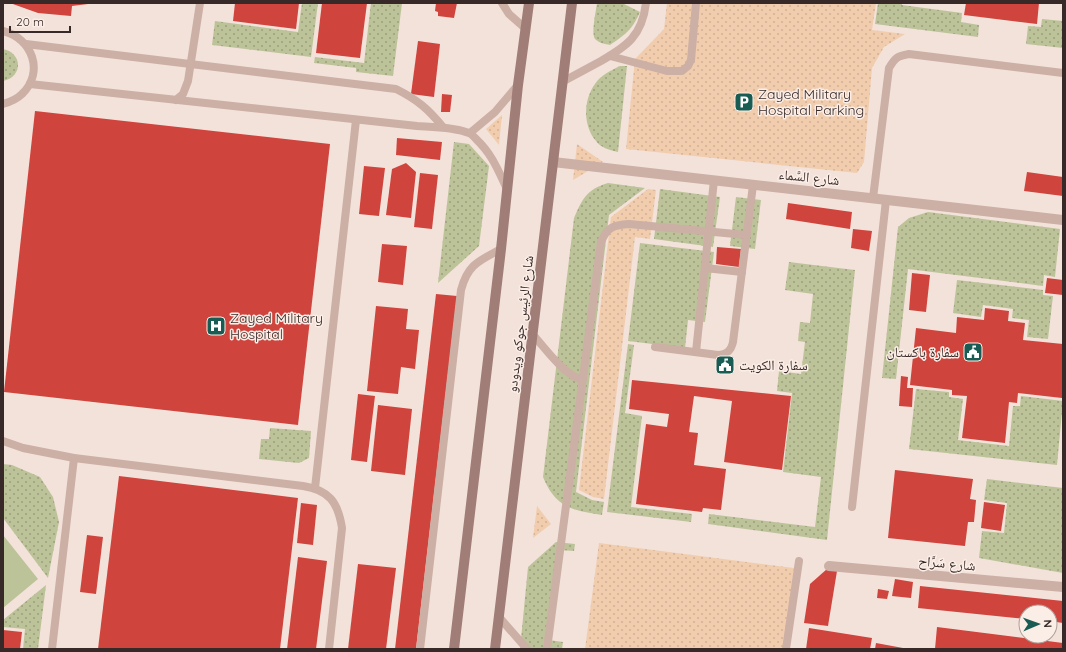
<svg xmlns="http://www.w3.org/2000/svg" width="1066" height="652" font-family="Quicksand,'Noto Naskh Arabic',sans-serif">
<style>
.grass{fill:url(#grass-dots)}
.sand{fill:url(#sand-dots)}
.pitch{fill:#bdc399}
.building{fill:#cf443d}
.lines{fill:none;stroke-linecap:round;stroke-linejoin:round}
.lane{stroke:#ccafa5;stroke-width:8}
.street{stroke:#ccafa5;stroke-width:10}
.secondary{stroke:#a07d76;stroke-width:10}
.labels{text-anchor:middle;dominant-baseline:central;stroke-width:3;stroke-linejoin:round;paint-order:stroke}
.poi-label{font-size:14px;fill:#372927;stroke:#fbeee7;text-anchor:start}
.street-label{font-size:14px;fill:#372927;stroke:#fbeee7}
</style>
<defs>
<pattern id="grass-dots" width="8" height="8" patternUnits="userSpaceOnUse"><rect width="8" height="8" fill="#bdc399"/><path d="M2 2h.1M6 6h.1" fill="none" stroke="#9a9e7d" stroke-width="1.8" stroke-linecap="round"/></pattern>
<pattern id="sand-dots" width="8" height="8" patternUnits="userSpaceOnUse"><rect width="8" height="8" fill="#f1cdae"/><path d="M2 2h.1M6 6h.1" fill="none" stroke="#cfb096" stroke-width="1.8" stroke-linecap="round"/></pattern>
</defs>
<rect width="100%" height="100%" fill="#f3e2da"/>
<g class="grass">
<polygon points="302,3 318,3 311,57 212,45 215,21 298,32"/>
<polygon points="371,3 402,3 393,76 356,72 356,68 314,63 315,57 364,63"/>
<path d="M597 3H622L640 12C632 30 626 34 610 45 605 44 599 43 595 39 591 33 596 11 597 3Z"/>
<polygon points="878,3 902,3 902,5 962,13 961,22 979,25 978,37 875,24"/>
<polygon points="1042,19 1063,21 1063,48 1026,44 1028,26 1041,27"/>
<path d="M3 49C23 53 23 77 3 81Z"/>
<path d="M620 66H627L618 152C610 150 601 148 596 141 583 126 583 100 595 84 601 75 610 71 620 66Z"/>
<polygon points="454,142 469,144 489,166 479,246 438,283"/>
<path d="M608 183 645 188 609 215 576 492 592 500 604 502 602 515C572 510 556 508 543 477L574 218C583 198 586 190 608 183Z"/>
<polygon points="660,189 720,197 713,247 654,239"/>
<polygon points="736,197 761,200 755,249 730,246"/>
<polygon points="928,212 1060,229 1055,277 1044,275 1043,286 908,269 896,379 882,378 898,227 909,218"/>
<polygon points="640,243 714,252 705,322 688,320 685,348 628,341"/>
<polygon points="789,262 855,270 827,540 708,524 709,514 815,527 821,477 783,472 792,393 777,391 779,371 801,374 805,342 798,341 800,322 810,323 813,294 785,290"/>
<polygon points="957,280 1043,290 1043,295 1053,296 1048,339 1027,337 1029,320 1012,318 1013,309 983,305 981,317 953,313"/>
<polygon points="628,344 634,345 625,413 642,416 631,507 692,514 691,522 607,512"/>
<polygon points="916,389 949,392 949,397 963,399 958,440 1009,446 1013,406 1020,406 1021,396 1063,401 1057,465 909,449"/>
<polygon points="270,428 311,431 309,458 299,463 259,459 261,439 269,439"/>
<polygon points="3,464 12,465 40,477 53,497 59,522 48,578 3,518"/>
<polygon points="987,479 1063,488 1063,573 979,558 982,531 1004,533 1007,503 984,500"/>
<polygon points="556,542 575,544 574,551 560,550 549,640 563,642 562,649 520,649 528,567"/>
<polygon points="46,585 38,649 23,649 25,629 3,627 3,620"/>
</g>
<g class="sand">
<polygon points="667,3 876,3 872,30 905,34 884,47 872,68 864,162 857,173 626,149 635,59 664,29"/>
<polygon points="502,115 499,145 486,129"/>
<polygon points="577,144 603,162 573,180"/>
<polygon points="648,189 656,190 650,239 635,237 604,499 593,497 579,490 611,217"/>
<polygon points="537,506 551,524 533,538"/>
<polygon points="599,543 794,568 784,649 585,649"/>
</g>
<polygon class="pitch" points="3,535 38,579 3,608"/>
<g class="building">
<polygon points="10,3 87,3 88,4 72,6 71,16 38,13"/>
<polygon points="235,3 299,3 296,29 233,21"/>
<polygon points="322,3 367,3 360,58 316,53"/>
<polygon points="436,3 457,3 454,18 438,16 438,12 435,11"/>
<polygon points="966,3 1039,3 1037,24 964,15"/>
<polygon points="418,41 440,44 434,97 411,94"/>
<polygon points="442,94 452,95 450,112 441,112"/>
<polygon points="35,111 330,144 298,425 4,392"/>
<polygon points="397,138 442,142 440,160 396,155"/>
<polygon points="406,163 416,172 411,218 386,215 392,169"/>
<polygon points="364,166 385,168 379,216 359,214"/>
<polygon points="1027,172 1063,177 1063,196 1024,191"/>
<polygon points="420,173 438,175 432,229 414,227"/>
<polygon points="788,203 852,212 850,229 786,219"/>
<polygon points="853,229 872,231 869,251 851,248"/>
<polygon points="382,244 407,246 403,285 378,282"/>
<polygon points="717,247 741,249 739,267 716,264"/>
<polygon points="912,273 930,275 926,312 909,310"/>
<polygon points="1047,278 1063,280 1063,295 1045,293"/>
<polygon points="436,294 457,296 416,649 395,649"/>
<polygon points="376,306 408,309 406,329 419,330 415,369 401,367 398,394 367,391"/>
<polygon points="985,308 1009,311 1008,321 1025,323 1023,340 1063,344 1062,398 1018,393 1017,403 1009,402 1005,443 962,438 967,396 952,395 952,390 910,385 916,328 956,333 957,317 984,320"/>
<polygon points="901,376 908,377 907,388 913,388 912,407 899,406"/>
<polygon points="632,380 791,396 782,470 724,462 732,401 694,396 689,432 698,433 694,465 726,469 721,510 703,508 702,512 636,504 646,424 667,427 669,414 629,409"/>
<polygon points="358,394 375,396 367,462 351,460"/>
<polygon points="378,405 412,409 405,475 371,471"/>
<polygon points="895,470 973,479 970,499 976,500 974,522 968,522 965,546 888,538"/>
<polygon points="119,476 298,498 280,649 98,649"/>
<polygon points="984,502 1005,505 1001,531 981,528"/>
<polygon points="301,503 317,505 313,545 297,543"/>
<polygon points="87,535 103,537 96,594 80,592"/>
<polygon points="298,557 327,561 316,649 287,649"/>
<polygon points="358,564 396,568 386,649 348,649"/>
<polygon points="827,569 837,571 828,626 804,623 810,584"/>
<polygon points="895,579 913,582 911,598 892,596"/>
<polygon points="920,586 1063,601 1063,623 1050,621 1050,612 1026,612 1026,619 918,608"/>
<polygon points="878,589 889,591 887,599 877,598"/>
<polygon points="937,627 1063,643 1063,649 935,649"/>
<polygon points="809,628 872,638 870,649 806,649"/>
<polygon points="3,630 22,632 20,649 3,649"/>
<polygon points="876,643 903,648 903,649 875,649"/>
</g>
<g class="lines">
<g class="lane">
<polyline points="502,3 509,14 526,29"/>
<path d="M3 31C32 38 45 72 22 94 17 99 10 102 3 104"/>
<path d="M26 44 396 89C418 100 428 109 443 127"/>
<polyline points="610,56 667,71 682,71 688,66 691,60 696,3"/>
<path d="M562 82C575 75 588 68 601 61 627 46 642 36 646 3"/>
<path d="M30 84 417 126C433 127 454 127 469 133 472 134 474 137 476 139 492 154 498 170 507 189"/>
<polyline points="176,100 183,94 188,81 200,3"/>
<polyline points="470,133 495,112 518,85"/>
<path d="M873 198 889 68C895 58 897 56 909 54L1063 73"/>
<polyline points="705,268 742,272"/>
<path d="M533 335C547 350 563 374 582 380"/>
<path d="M655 347 718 355C727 354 731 351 733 342L753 185"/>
<polyline points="696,352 714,180"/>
<path d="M3 441 23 448 74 458 303 486C329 490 338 502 342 528L329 649"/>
<polyline points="315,488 356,120"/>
<polyline points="852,507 886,200"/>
<polyline points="499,617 527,649"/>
<polyline points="52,649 74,458"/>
<path d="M420 649 461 290C468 264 479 261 501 249"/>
<path d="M547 649 601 242C607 227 614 225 629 224L746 235"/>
<polyline points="786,649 799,561"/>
</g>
<g class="street">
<polyline points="553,162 1063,220"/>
<polyline points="829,566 1063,587"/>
</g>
<g class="secondary">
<polyline points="454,649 501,249 518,85 529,3"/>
<polyline points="495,649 572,3"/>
</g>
</g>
<defs>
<symbol id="parking-square" viewBox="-11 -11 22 22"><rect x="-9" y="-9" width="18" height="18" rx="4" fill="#195c53" stroke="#fbeee7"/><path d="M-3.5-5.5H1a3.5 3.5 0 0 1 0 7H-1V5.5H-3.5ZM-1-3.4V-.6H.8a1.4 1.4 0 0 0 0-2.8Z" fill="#fff"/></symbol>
<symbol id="hospital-square" viewBox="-11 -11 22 22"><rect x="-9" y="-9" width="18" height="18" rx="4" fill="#195c53" stroke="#fbeee7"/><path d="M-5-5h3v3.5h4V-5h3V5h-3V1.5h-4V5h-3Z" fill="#fff"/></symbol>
<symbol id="civic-square" viewBox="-11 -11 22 22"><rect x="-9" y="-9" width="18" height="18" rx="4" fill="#195c53" stroke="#fbeee7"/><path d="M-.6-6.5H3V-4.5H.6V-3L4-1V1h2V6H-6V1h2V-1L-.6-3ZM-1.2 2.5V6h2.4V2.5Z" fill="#fff"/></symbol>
</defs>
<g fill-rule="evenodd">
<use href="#parking-square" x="733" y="91" width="22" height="22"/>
<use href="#hospital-square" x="205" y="315" width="22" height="22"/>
<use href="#civic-square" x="962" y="341" width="22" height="22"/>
<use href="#civic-square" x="714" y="354" width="22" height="22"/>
</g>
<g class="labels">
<g class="poi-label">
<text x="758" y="94">Zayed Military<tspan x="758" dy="16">Hospital Parking</tspan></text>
<text x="230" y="318">Zayed Military<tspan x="230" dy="16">Hospital</tspan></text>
<text x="959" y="352" text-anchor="end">سفارة باكستان</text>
<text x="739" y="365">سفارة الكويت</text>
</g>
<g class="street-label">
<text transform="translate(809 177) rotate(6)">شارع السَّماء</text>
<text transform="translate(520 324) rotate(-83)">شارع الرئيس جوكو ويدودو</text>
<text transform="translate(947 563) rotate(5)">شارع سَرَّاح</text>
</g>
</g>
<rect width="1066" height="652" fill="none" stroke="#372927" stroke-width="8"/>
<g transform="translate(1038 624) rotate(88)"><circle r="19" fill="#fbeee7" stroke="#ad9f9a"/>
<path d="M0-3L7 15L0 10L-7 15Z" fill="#195c53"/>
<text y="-6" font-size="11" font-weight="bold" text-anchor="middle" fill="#372927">N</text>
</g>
<path d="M10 26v6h60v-6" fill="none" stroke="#372927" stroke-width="2"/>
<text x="16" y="26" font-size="12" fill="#372927" stroke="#fbeee7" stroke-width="3" paint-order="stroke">20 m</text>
</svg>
